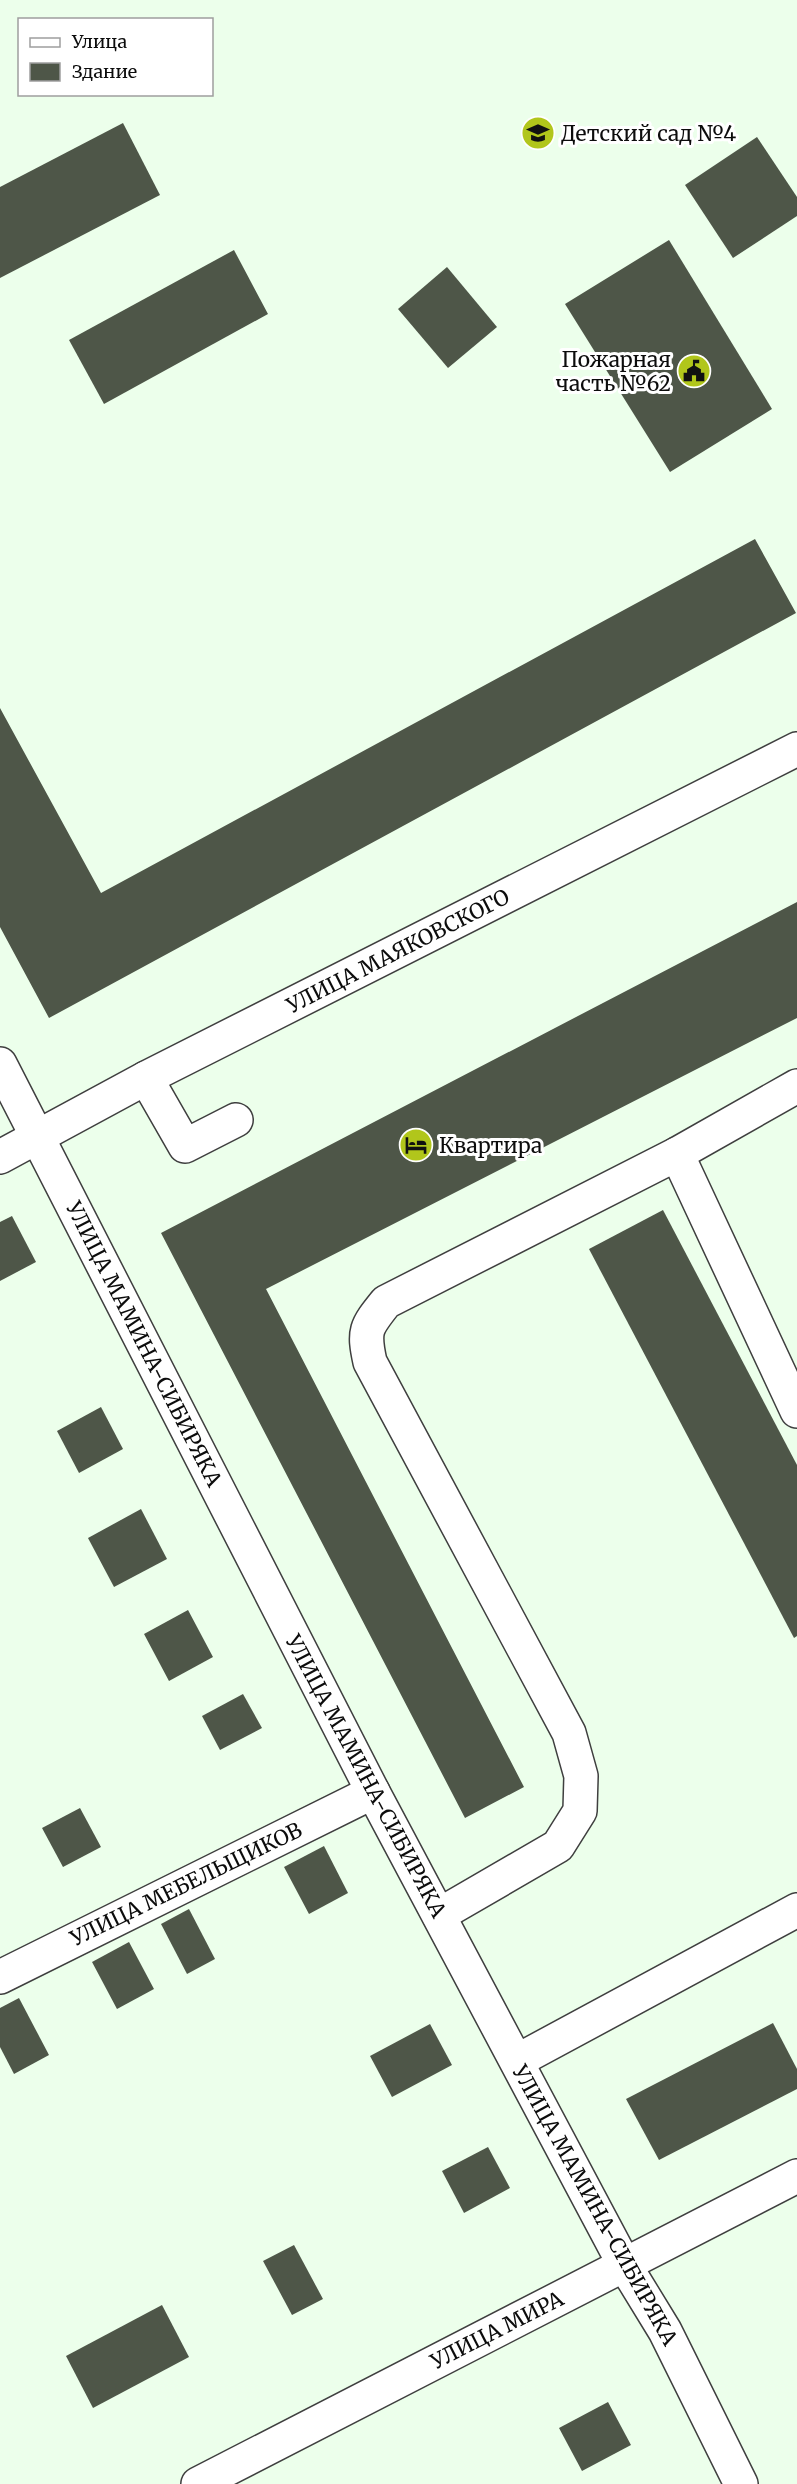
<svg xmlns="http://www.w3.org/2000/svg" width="797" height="2484" font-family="Merriweather,serif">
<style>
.building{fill:#4e5648}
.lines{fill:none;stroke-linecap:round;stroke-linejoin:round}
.minor-casing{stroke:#3f3f3f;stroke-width:36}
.minor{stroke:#fff;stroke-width:33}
.labels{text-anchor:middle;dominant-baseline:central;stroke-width:6;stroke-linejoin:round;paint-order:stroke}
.poi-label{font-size:21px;fill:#0c0c0c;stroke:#fff;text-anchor:start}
.street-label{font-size:21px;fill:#0c0c0c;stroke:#fff}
</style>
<rect width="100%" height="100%" fill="#ecffeb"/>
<g class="building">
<polygon points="123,123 160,195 0,278 0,187"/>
<polygon points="757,137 797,197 797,216 733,258 685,185"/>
<polygon points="669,240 772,409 670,472 565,304"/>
<polygon points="234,250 268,314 104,404 69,340"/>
<polygon points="447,267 497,327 448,368 398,309"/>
<polygon points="755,539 796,613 49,1018 0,927 0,708 101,893"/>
<polygon points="797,902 797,1018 266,1289 524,1787 465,1818 161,1233"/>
<polygon points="663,1210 797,1465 797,1636 794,1638 589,1249"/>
<polygon points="12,1216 36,1262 0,1281 0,1222"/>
<polygon points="101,1407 123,1449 79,1473 57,1431"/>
<polygon points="141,1509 167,1559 114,1587 88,1538"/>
<polygon points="188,1610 213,1657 169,1681 144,1634"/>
<polygon points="243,1694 262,1728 220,1750 202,1716"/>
<polygon points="80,1808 101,1847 63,1867 42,1828"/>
<polygon points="324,1846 348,1893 309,1914 284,1867"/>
<polygon points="189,1909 215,1959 187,1974 161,1924"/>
<polygon points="129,1942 154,1989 117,2009 92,1962"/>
<polygon points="19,1998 49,2055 14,2074 0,2047 0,2008"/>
<polygon points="773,2023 797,2069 797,2089 659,2160 626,2099"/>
<polygon points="430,2024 452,2065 392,2097 370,2056"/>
<polygon points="488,2147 510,2188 464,2213 442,2171"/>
<polygon points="294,2245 323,2299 292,2315 263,2261"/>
<polygon points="162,2305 189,2357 93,2408 66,2356"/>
<polygon points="608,2402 631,2445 582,2471 559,2428"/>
</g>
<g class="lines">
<defs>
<g id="minor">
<polyline points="0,1064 373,1792 624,2264 665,2331 741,2484"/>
<polyline points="146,1078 185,1146 236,1120"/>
<polyline points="677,1154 797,1411"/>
<polyline points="0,1157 146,1078 797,749"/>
<path d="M439 1915 558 1846 580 1811 581 1776 569 1733 370 1362C363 1330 366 1327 386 1302L677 1154 797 1086"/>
<polyline points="0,1977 373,1792"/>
<polyline points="517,2061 797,1910"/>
<polyline points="198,2484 797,2176"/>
</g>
</defs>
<use href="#minor" class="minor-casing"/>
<use href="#minor" class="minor"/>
</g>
<defs>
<symbol id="school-disc" viewBox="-11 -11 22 22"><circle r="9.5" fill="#b1c61b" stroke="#fff"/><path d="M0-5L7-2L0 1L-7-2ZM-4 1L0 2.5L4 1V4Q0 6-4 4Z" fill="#111"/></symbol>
<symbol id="civic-disc" viewBox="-11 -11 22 22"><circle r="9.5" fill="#b1c61b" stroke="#fff"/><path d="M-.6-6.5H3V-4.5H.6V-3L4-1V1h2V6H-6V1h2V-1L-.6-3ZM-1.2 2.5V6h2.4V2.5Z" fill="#111"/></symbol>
<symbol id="hotel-disc" viewBox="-11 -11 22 22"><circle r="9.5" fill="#b1c61b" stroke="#fff"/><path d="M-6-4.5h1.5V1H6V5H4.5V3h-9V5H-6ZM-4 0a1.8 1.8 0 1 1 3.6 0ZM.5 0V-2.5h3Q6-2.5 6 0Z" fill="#111"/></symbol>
</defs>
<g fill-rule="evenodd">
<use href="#school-disc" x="519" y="114" width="38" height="38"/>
<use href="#civic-disc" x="675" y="352" width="38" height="38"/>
<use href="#hotel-disc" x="397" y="1126" width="38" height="38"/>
</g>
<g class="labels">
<g class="poi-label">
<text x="561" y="133">Детский сад №4</text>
<text x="671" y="359" text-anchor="end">Пожарная<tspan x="671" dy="24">часть №62</tspan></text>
<text x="439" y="1145">Квартира</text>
</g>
<g class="street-label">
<text transform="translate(398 951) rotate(-27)">УЛИЦА МАЯКОВСКОГО</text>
<text transform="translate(144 1344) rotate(63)">УЛИЦА МАМИНА-СИБИРЯКА</text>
<text transform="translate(366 1776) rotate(62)">УЛИЦА МАМИНА-СИБИРЯКА</text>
<text transform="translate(186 1884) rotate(-26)">УЛИЦА МЕБЕЛЬЩИКОВ</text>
<text transform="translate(595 2205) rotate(61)">УЛИЦА МАМИНА-СИБИРЯКА</text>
<text transform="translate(497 2330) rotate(-27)">УЛИЦА МИРА</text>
</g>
</g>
<rect x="18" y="18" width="195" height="78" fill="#ffffff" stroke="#9e9e9e" stroke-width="1.5"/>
<rect x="30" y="38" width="30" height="9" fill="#ffffff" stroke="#9e9e9e" stroke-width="1.5"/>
<text x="72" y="48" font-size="18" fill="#0c0c0c">Улица</text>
<rect x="30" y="63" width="30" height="18" fill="#4e5648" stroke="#9e9e9e" stroke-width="1.5"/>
<text x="72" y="78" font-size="18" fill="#0c0c0c">Здание</text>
</svg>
